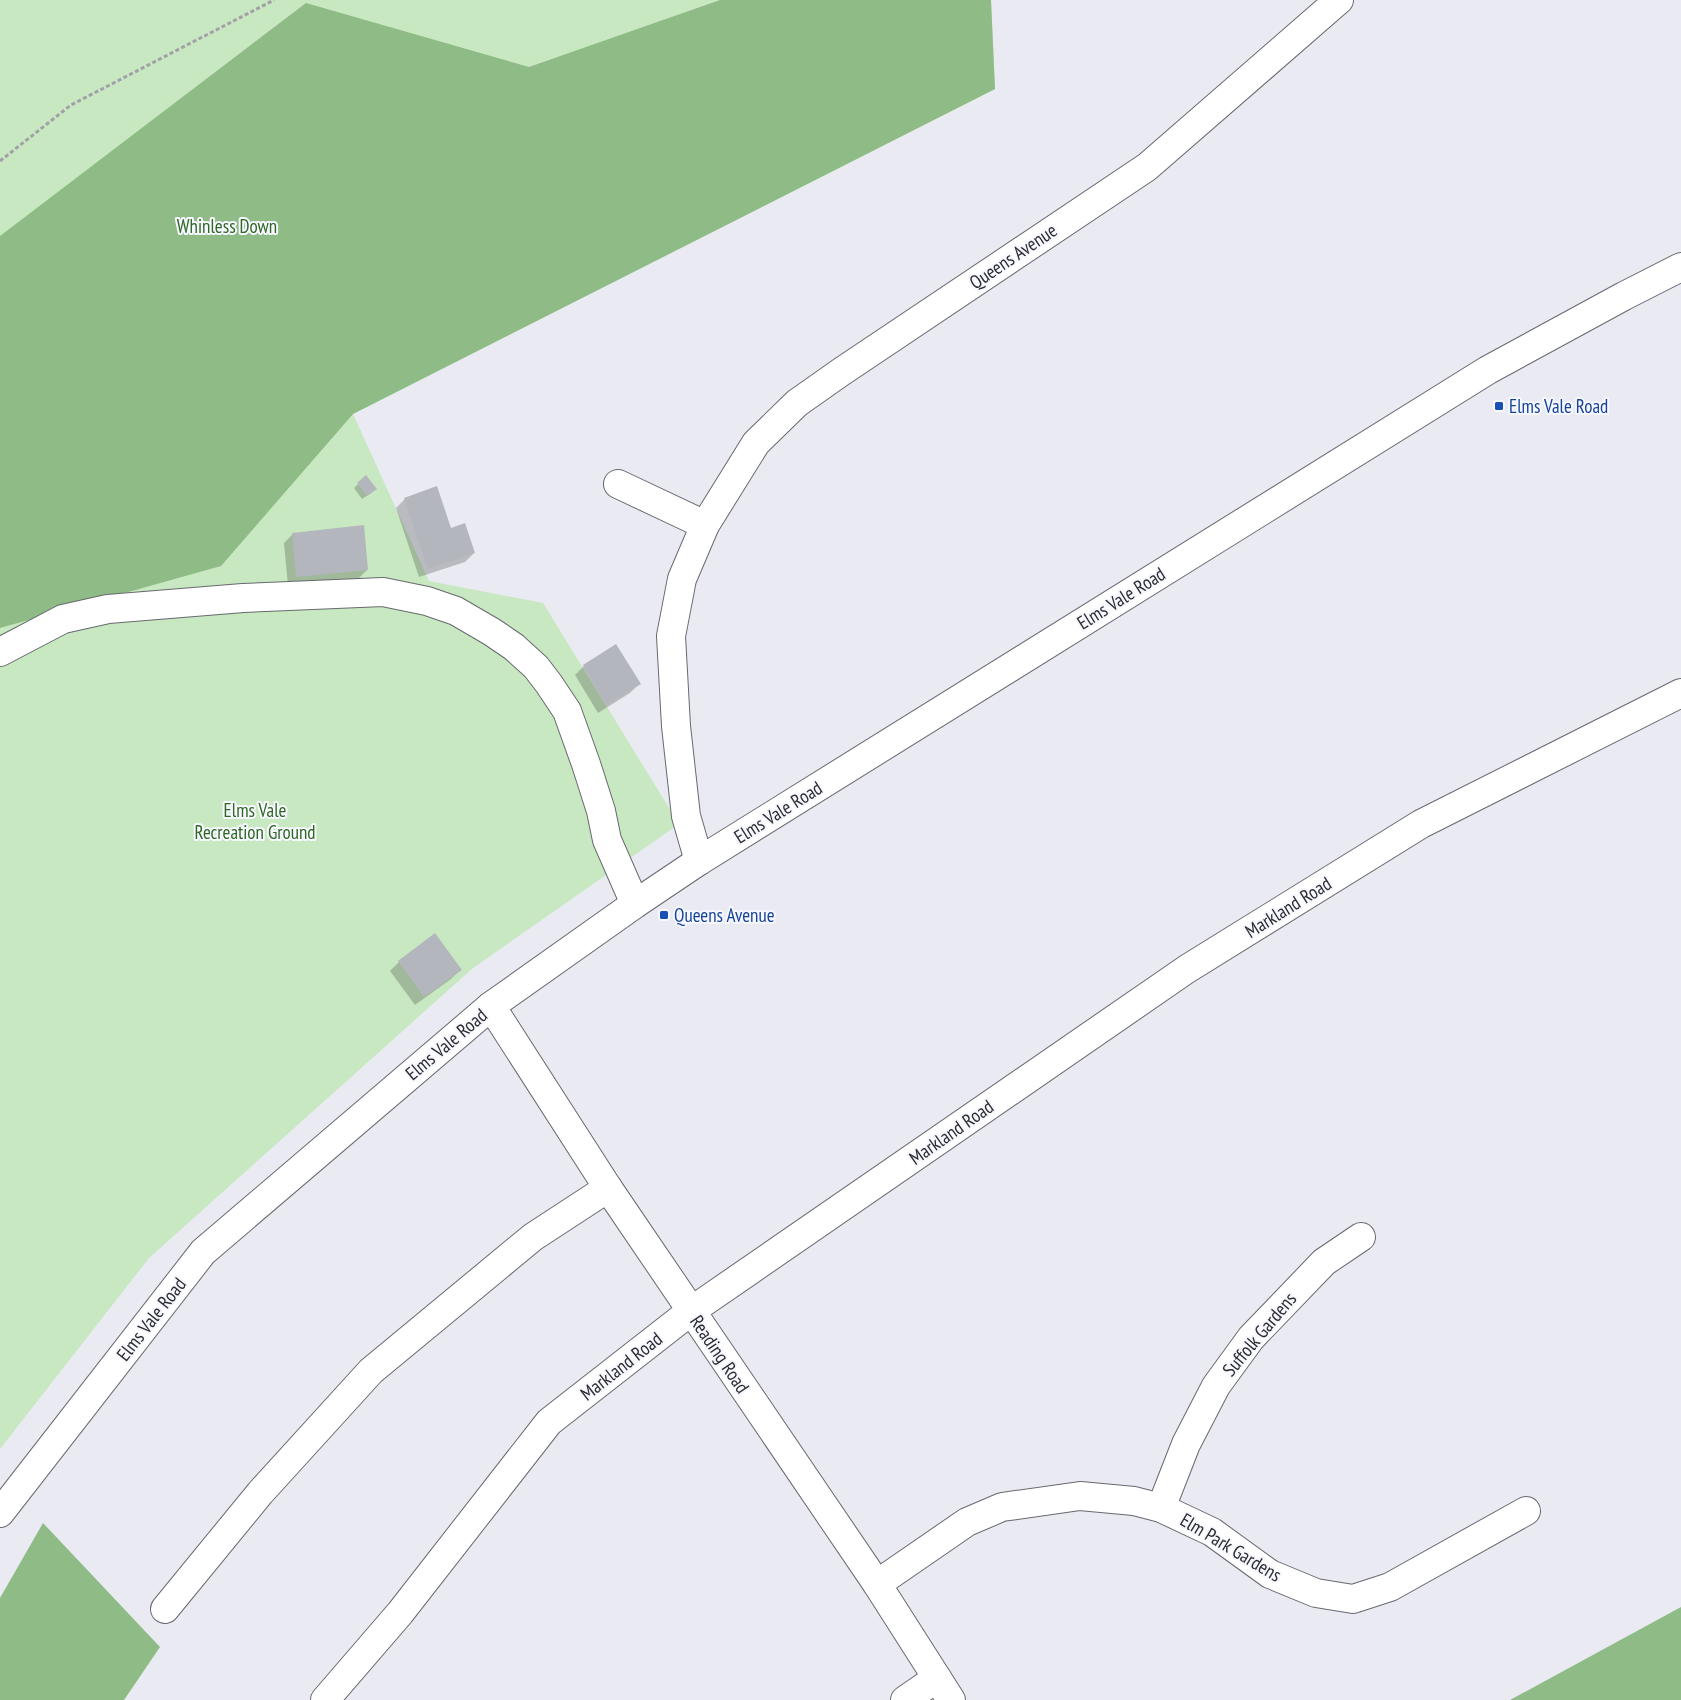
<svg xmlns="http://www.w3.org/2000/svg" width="1681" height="1700" font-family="'PT Sans Narrow',sans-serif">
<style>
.green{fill:#c8e8c1}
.forest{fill:#8fbb86}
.shadow{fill:#0003}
.building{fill:#b4b6bd}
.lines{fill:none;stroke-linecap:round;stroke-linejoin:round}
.minor-casing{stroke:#686970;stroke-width:30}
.path{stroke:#a1a1a7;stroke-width:3;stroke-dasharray:4 2.5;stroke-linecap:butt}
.minor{stroke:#fff;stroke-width:28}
.transit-dot{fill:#1a4fb4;stroke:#f6f7ff;stroke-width:2}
.labels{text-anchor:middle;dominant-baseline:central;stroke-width:4;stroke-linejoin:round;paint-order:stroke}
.park-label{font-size:19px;fill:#2f6721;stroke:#f6f7ff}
.street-label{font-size:19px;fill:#2c2c2f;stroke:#f6f7ff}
.transit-label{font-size:19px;fill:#164399;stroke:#f6f7ff;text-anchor:start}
</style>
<rect width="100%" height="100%" fill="#e9eaf2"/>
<polygon class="green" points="0,0 991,0 995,89 353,414 429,581 543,603 679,824 473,968 149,1258 0,1449"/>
<g class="forest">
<polygon points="720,0 991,0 995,89 353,414 221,566 0,628 0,236 306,3 529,67"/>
<polygon points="43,1523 160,1647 124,1700 0,1700 0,1598"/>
<polygon points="1681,1607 1681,1700 1510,1700"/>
</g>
<g class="shadow">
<polygon points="358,484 371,493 362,499 354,488"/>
<polygon points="405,499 450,529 474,553 465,562 419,577 396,508"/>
<polygon points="293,534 367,570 358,579 288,586 284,543"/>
<polygon points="584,666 639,684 630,693 598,713 575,675"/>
<polygon points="399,962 460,970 451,979 415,1005 390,971"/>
</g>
<g class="building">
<polygon points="366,475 377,489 367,496 357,483"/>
<polygon points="437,486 451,528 465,523 475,553 428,569 404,498"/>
<polygon points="364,525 368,570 296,577 292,533"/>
<polygon points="616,644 641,684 607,705 583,665"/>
<polygon points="435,933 462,970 424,997 398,961"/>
</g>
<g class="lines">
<defs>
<g id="minor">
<polyline points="618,484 705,525"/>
<polyline points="0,652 63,619 108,609 243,598 383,592 427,601 456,611 492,632 514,647 536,667 549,684 567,711 586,764 601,811 607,840 635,904"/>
<polyline points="699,861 686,816 676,726 671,636 682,579 705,525 756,443 797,403 841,372 1147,167 1339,0"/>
<polyline points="491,1006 608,1188 877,1584 951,1700"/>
<polyline points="1161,1508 1186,1444 1216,1386 1251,1338 1324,1262 1361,1237"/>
<polyline points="0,1513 203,1252 491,1006 635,904 699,861 1488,370 1624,296 1681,267"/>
<polyline points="877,1584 967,1522 1002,1507 1080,1496 1134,1501 1161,1508 1212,1532 1270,1574 1316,1593 1353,1599 1390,1587 1526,1511"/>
<polyline points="165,1609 260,1493 371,1371 533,1237 608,1188"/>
<polyline points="325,1700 400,1613 549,1422 691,1311 1187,969 1421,824 1681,693"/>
<polyline points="905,1700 937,1678"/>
</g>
</defs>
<use href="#minor" class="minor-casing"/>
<polyline class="path" points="0,161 71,105 274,0"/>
<use href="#minor" class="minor"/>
</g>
<g class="transit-dot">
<rect x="1494" y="401" width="10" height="10" rx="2.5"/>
<rect x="659" y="910" width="10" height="10" rx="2.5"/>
</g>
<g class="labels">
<g class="park-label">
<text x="227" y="226">Whinless Down</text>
<text x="255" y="810">Elms Vale<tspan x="255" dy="22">Recreation Ground</tspan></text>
</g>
<g class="street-label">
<text transform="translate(1013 256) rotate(-34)">Queens Avenue</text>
<text transform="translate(1121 598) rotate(-32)">Elms Vale Road</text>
<text transform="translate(778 812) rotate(-32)">Elms Vale Road</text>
<text transform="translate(1288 907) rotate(-32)">Markland Road</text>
<text transform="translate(446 1044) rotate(-40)">Elms Vale Road</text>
<text transform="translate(951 1132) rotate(-35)">Markland Road</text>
<text transform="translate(151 1319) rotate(-52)">Elms Vale Road</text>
<text transform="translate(1259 1334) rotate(-50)">Suffolk Gardens</text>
<text transform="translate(720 1354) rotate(56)">Reading Road</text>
<text transform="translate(621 1366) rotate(-38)">Markland Road</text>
<text transform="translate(1231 1547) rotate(31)">Elm Park Gardens</text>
</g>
<g class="transit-label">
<text x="1509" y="406">Elms Vale Road</text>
<text x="674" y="915">Queens Avenue</text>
</g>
</g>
</svg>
